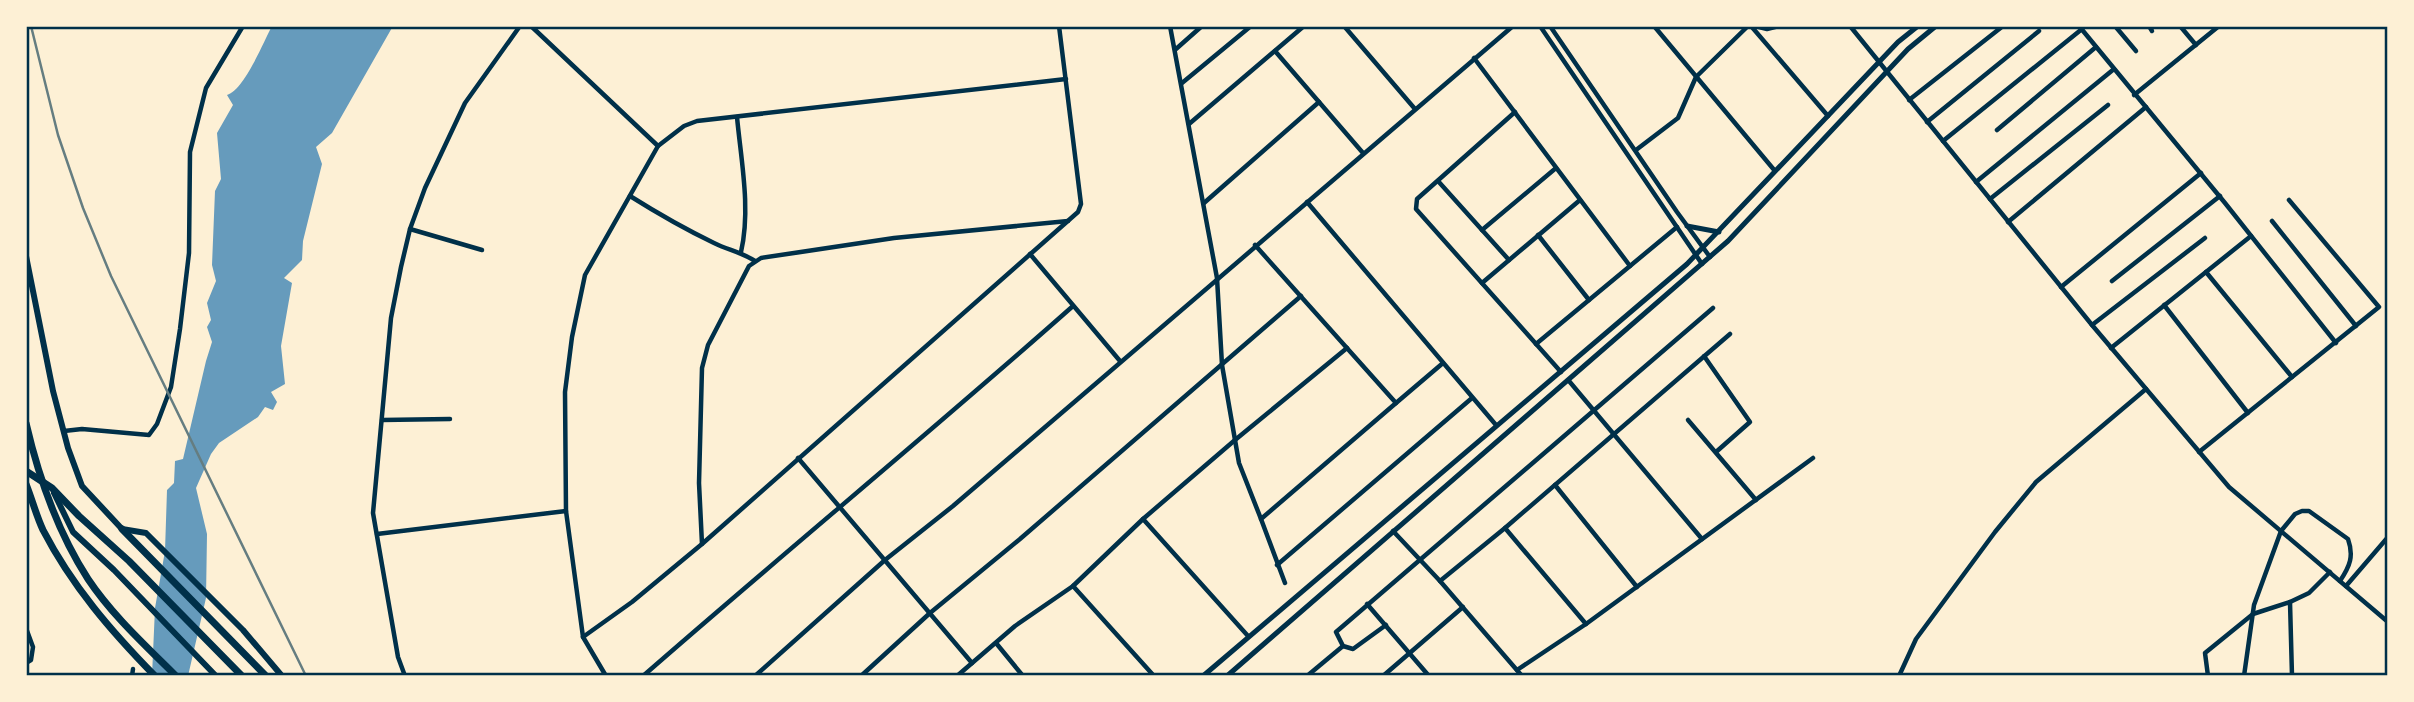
<svg xmlns="http://www.w3.org/2000/svg" width="2414" height="702" font-family="Spectral,serif">
<style>
.water{fill:#669bbc}
.lines{fill:none;stroke-linecap:round;stroke-linejoin:round}
.minor{stroke:#003049;stroke-width:4.5}
.tertiary{stroke:#003049;stroke-width:5}
.secondary{stroke:#003049;stroke-width:6}
.primary{stroke:#003049;stroke-width:7}
.rail{stroke:#657d81;stroke-width:2.5}
.neatline{fill:none;stroke:#003049;stroke-width:2.5}
</style>
<rect width="100%" height="100%" fill="#fdf0d5"/>
<path class="water" d="M272 26H393L332 133 316 147 322 164 303 241 302 260 284 278 292 283 281 346 285 384 271 392 277 402 273 410 265 407 258 417 219 443 211 454 196 488 207 534 206 598 188 676H152L155 608 165 551 167 490 174 483 175 461 183 459 206 361 212 342 207 327 211 320 207 303 216 281 212 265 215 191 221 179 217 133 233 105 227 95C244 90 263 43 272 26Z"/>
<g class="lines">
<g class="minor">
<polyline points="531,26 658,146"/>
<polyline points="1170,26 1217,278 1222,365 1239,463 1261,519"/>
<polyline points="1344,26 1415,109"/>
<polyline points="1540,26 1702,264"/>
<polyline points="1550,26 1677,212 1710,257"/>
<polyline points="1654,26 1775,171"/>
<polyline points="1751,26 1828,116"/>
<polyline points="1755,26 1767,29 1779,26"/>
<polyline points="1850,26 2092,325 2229,487 2388,622"/>
<polyline points="2079,26 2225,203 2336,343"/>
<polyline points="2115,26 2136,51"/>
<polyline points="2149,26 2152,31"/>
<polyline points="2180,26 2196,45"/>
<polyline points="1176,49 1202,26"/>
<polyline points="1275,51 1363,153"/>
<polyline points="1474,58 1630,266"/>
<polyline points="1182,83 1251,26"/>
<polyline points="2134,95 2219,26"/>
<polyline points="1909,100 2003,26"/>
<polyline points="1515,112 1417,199 1416,209 1561,372"/>
<path d="M737 117C741 160 751 209 741 252"/>
<polyline points="1927,122 2039,31"/>
<polyline points="1189,124 1304,26"/>
<polyline points="1997,130 2096,47"/>
<polyline points="1943,141 2082,29"/>
<polyline points="1636,150 1678,118 1696,77 1748,26"/>
<polyline points="1438,181 1509,260"/>
<polyline points="1976,182 2114,69"/>
<path d="M630 196C657 213 685 229 714 243 728 250 741 252 755 261"/>
<polyline points="1990,199 2108,105"/>
<polyline points="1307,202 1496,425"/>
<polyline points="1204,203 1319,102"/>
<polyline points="2272,221 2356,326"/>
<polyline points="2008,222 2146,107"/>
<polyline points="410,229 482,250"/>
<polyline points="1482,230 1556,168"/>
<polyline points="1538,235 1589,300"/>
<polyline points="1255,245 1396,403 1261,519 1285,583"/>
<polyline points="1030,254 1120,361"/>
<polyline points="2206,272 2292,377"/>
<polyline points="2112,281 2220,196"/>
<polyline points="1482,283 1580,200"/>
<polyline points="2061,287 2201,173"/>
<polyline points="2164,305 2248,413"/>
<polyline points="2092,325 2205,238"/>
<polyline points="1536,344 1677,227"/>
<polyline points="2111,348 2251,236"/>
<polyline points="1704,356 1750,422 1716,452"/>
<polyline points="1569,381 1702,539"/>
<polyline points="1396,403 1443,363"/>
<polyline points="382,420 450,419"/>
<polyline points="1688,420 1756,500"/>
<polyline points="64,431 82,429 149,435 157,424 171,387 180,329 189,253 190,152 206,88 243,26"/>
<polyline points="2199,452 2379,307 2289,200"/>
<polyline points="798,458 972,663"/>
<polyline points="1555,485 1637,587"/>
<polyline points="1143,519 1248,636"/>
<polyline points="1505,528 1586,624"/>
<polyline points="1393,531 1440,581 1522,676"/>
<polyline points="377,534 566,511"/>
<polyline points="702,544 699,483 702,368 708,345 749,266 761,258 894,238 1068,221"/>
<polyline points="1277,565 1472,398"/>
<polyline points="1440,581 1505,528 1730,334"/>
<polyline points="1073,586 1154,676"/>
<polyline points="2346,586 2388,537"/>
<polyline points="2290,602 2292,676"/>
<polyline points="1367,604 1429,676"/>
<polyline points="1386,625 1353,649 1343,646 1336,632 1713,308"/>
<polyline points="26,628 33,647 31,660 26,663"/>
<polyline points="583,637 632,602 702,544 1078,212 1081,204 1059,26"/>
<polyline points="996,643 1023,676"/>
<polyline points="1517,670 1586,624 1813,458"/>
<polyline points="132,676 133,669"/>
<polyline points="405,676 398,657 373,513 391,318 401,267 410,229 425,188 465,103 520,26"/>
<polyline points="606,676 583,637 566,511 565,392 572,337 585,275 658,146 684,126 697,121 1066,79"/>
<path d="M643 676C786 551 932 431 1073 306"/>
<polyline points="755,676 885,560 953,506 1513,26"/>
<polyline points="861,676 930,613 1020,539 1301,296"/>
<polyline points="957,676 1015,626 1073,586 1143,519 1235,440 1347,348"/>
<polyline points="1307,676 1343,646"/>
<polyline points="1383,676 1463,607"/>
<polyline points="1899,676 1916,639 1995,532 2036,482 2146,389"/>
<polyline points="2208,676 2205,653 2253,614 2290,602 2309,593 2330,572"/>
<path d="M2244 676 2254 605 2281 531 2295 514 2302 511H2309L2348 539C2354 556 2350 566 2340 581"/>
</g>
<g class="tertiary">
<polyline points="1687,226 1719,232"/>
<polyline points="1203,676 1687,264 1898,42 1918,26"/>
<polyline points="1227,676 1728,241 1908,49 1936,26"/>
</g>
<g class="secondary">
<polyline points="26,256 53,391 68,448 82,486 122,529 146,533 243,630 282,676"/>
<polyline points="54,493 73,532 114,570 216,676"/>
</g>
<g class="primary">
<path d="M26 423C39 479 57 531 88 579 112 615 145 645 176 676"/>
<polyline points="26,471 52,488 79,516 129,561 242,676"/>
<path d="M26 484C32 499 36 515 43 530 72 586 111 631 155 676"/>
<polyline points="122,529 266,676"/>
</g>
<polyline class="rail" points="31,26 58,135 83,208 111,276 306,676"/>
</g>
<rect width="2414" height="702" fill="none" stroke="#fdf0d5" stroke-width="56"/>
<rect x="28" y="28" width="2358" height="646" class="neatline"/>
</svg>
